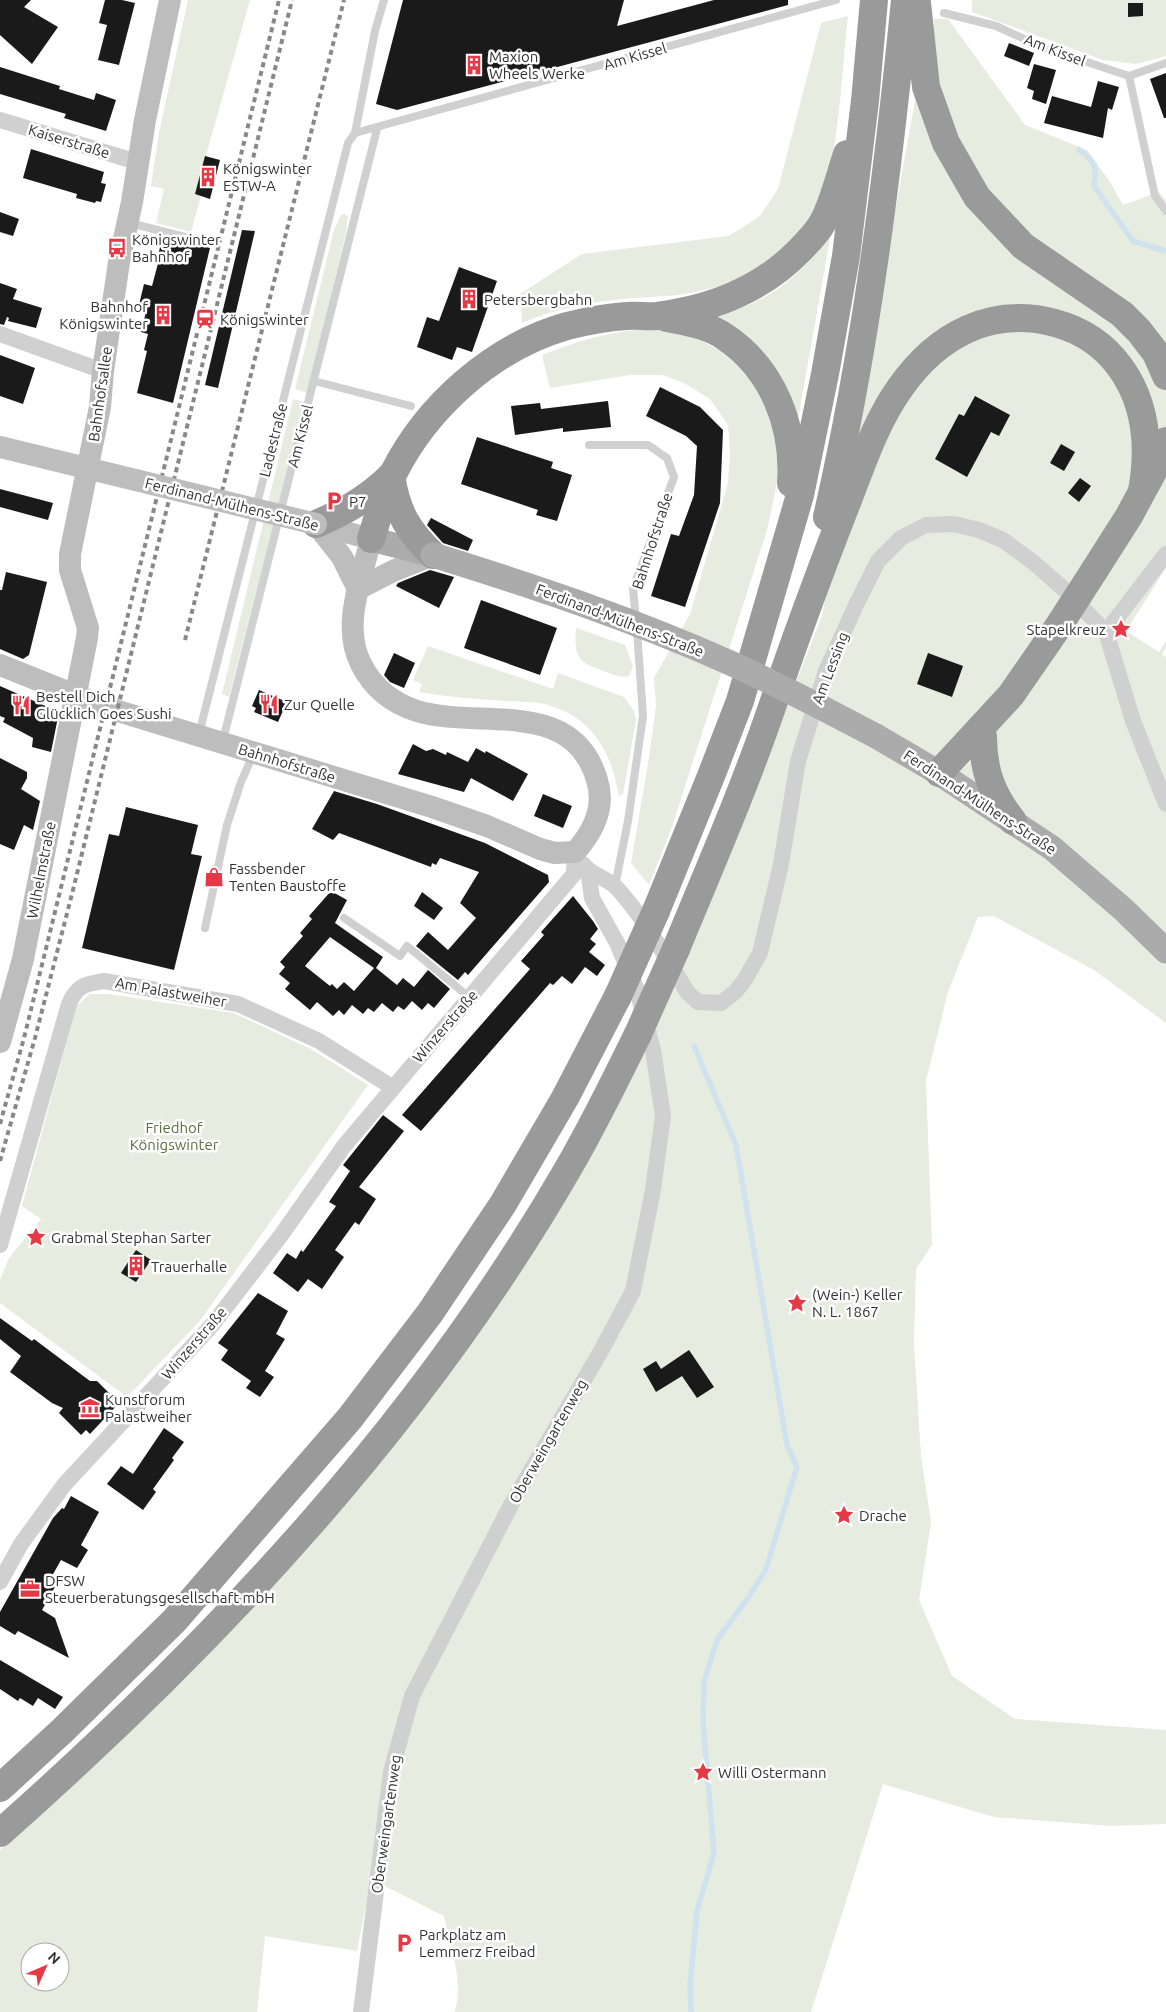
<svg xmlns="http://www.w3.org/2000/svg" width="1166" height="2012" font-family="Ubuntu,sans-serif">
<style>
.green{fill:#e6ecdf;fill-rule:evenodd}
.lines{fill:none;stroke-linecap:round;stroke-linejoin:round}
.stream{stroke:#cfe2ee;stroke-width:5.5}
.building{fill:#1a1a1a;fill-rule:evenodd}
.lane{stroke:#d0d0d0;stroke-width:8}
.street{stroke:#d0d0d0;stroke-width:16}
.secondary{stroke:#bdbdbd;stroke-width:22}
.primary{stroke:#ababab;stroke-width:25}
.highway{stroke:#9a9a9a;stroke-width:28}
.rail{stroke:#888;stroke-width:4;stroke-dasharray:5 4;stroke-linecap:butt}
.secondary-bridge{stroke:#bdbdbd;stroke-width:22}
.primary-bridge{stroke:#ababab;stroke-width:25}
.highway-bridge{stroke:#9a9a9a;stroke-width:28}
.labels{text-anchor:middle;dominant-baseline:central;stroke-width:5;stroke-linejoin:round;paint-order:stroke}
.street-label{font-size:15px;fill:#333;stroke:#fff}
.poi-label{font-size:15px;fill:#333;stroke:#fff;text-anchor:start}
.park-label{font-size:15px;fill:#56703f;stroke:#fff}
</style>
<rect width="100%" height="100%" fill="#fff"/>
<g class="green">
<polygon points="188,0 250,0 195,194 201,196 191,232 156,223 164,189 151,186 159,133"/>
<polygon points="972,0 1166,0 1166,56 1136,64 1103,60 972,12"/>
<path d="M848 16C843 60 841 105 834 148 828 185 810 227 782 252 755 277 714 290 678 295 657 297 635 297 614 300 583 303 550 311 522 323L520 294 582 254 729 236 760 216 778 189 821 23Z"/>
<path d="M934 19H948L1025 125 1087 150 1110 182 1123 205 1159 192 1166 201V568L1126 631 1159 652 1166 641V648L1162 654 1166 657V1023L1094 970 994 916 978 917 948 992 926 1081 932 1245 916 1269 914 1343 921 1456 931 1522 919 1600 952 1676 1015 1719 1166 1730V1824L1112 1826 994 1817 883 1784 811 2012H454C465 1987 450 1942 444 1916L371 1879 357 1951 265 1936 257 2012H0V1850L204 1656 471 1339 684 964 822 616 917 90 934 57ZM30 1952H60V1982H30Z"/>
<polygon points="345,214 348,217 346,232 308,393 295,389 334,230 341,215"/>
<path d="M831 233 797 425 701 317C746 311 778 295 809 261 817 252 823 242 831 233Z"/>
<path d="M652 329C662 330 673 330 682 333 739 351 774 399 778 458 779 482 772 506 767 530L672 827 649 885 631 863 649 758 656 706 654 678 690 614 728 483 730 452 728 425 710 399 686 384 662 375H630L550 388 542 355C581 340 610 331 652 329Z"/>
<polygon points="293,399 305,402 229,697 222,694"/>
<path d="M576 628 625 645 633 666 629 676C620 678 614 675 606 672 578 662 574 658 576 628Z"/>
<path d="M428 646 553 689 558 673 624 697 634 711 636 720 623 794 619 796C611 750 592 717 545 704 533 701 519 702 506 701 477 699 448 697 419 692L422 684 413 680Z"/>
<polygon points="89,994 108,994 234,1013 311,1049 368,1085 199,1322 127,1397 0,1303 0,1280 9,1258 41,1219 22,1206 76,1007"/>
</g>
<g class="lines">
<g class="stream">
<path d="M1079 150C1096 162 1097 166 1094 186L1133 241 1166 251"/>
<polyline points="691,2012 690,1985 697,1911 714,1853 703,1722 704,1682 717,1640 750,1595 766,1569 797,1467 787,1445 736,1145 694,1046"/>
</g>
</g>
<g class="building">
<polygon points="0,0 31,0 24,7 58,27 32,64 0,35"/>
<polygon points="105,0 122,0 135,3 119,65 98,60 107,25 99,23"/>
<polygon points="403,0 624,0 617,26 714,0 788,0 788,5 397,110 376,104"/>
<polygon points="1128,3 1143,3 1143,16 1128,17"/>
<polygon points="1009,43 1034,53 1029,66 1004,56"/>
<polygon points="1034,64 1056,70 1046,104 1032,99 1034,91 1027,88"/>
<polygon points="0,67 60,86 59,89 94,100 96,93 116,100 106,131 64,118 66,114 0,94"/>
<polygon points="1166,73 1166,118 1164,118 1150,79"/>
<polygon points="1098,81 1119,87 1112,110 1108,108 1103,138 1044,123 1052,96 1091,107"/>
<polygon points="31,149 104,172 101,183 106,184 101,202 96,201 95,203 76,198 77,194 23,178"/>
<polygon points="205,156 220,160 210,199 195,194"/>
<polygon points="0,212 19,219 13,236 0,232"/>
<polygon points="242,230 255,231 218,388 205,385"/>
<polygon points="162,237 210,248 173,403 137,393 147,351 144,350 148,334 141,332 146,312 138,309 144,284 152,286 161,252 159,252"/>
<polygon points="459,267 497,281 472,352 457,347 452,360 417,347 427,317 439,321"/>
<polygon points="0,283 17,289 13,299 42,308 36,328 8,321 9,318 7,317 4,325 0,324"/>
<polygon points="0,355 35,368 23,404 0,396"/>
<polygon points="660,387 700,407 723,430 720,503 685,607 651,596 671,534 679,536 694,495 697,446 686,436 646,416"/>
<polygon points="975,396 1010,415 999,436 991,432 967,477 935,459 959,414 964,416"/>
<polygon points="608,401 611,427 563,432 563,428 515,435 511,406 540,403 541,409"/>
<polygon points="477,437 553,462 551,468 572,475 557,521 536,515 538,510 461,484"/>
<polygon points="1061,444 1075,452 1064,471 1050,463"/>
<polygon points="1080,478 1091,486 1079,502 1068,493"/>
<polygon points="0,489 53,503 48,520 0,507"/>
<polygon points="431,518 473,540 468,551 443,543 427,525"/>
<polygon points="430,570 454,577 439,608 396,586 398,583"/>
<polygon points="6,572 47,582 29,655 23,659 0,649 0,590 2,590"/>
<polygon points="481,600 557,628 540,675 464,648"/>
<polygon points="394,653 415,663 404,688 390,682 384,675"/>
<polygon points="928,653 963,666 952,697 917,684"/>
<polygon points="0,686 59,712 51,752 32,747 33,738 3,722 5,718 0,716"/>
<polygon points="259,690 287,702 278,722 254,712 256,708 252,706"/>
<polygon points="413,744 426,751 433,749 446,755 447,752 468,762 476,748 485,753 486,751 528,774 513,801 471,778 464,792 398,774"/>
<polygon points="0,758 27,772 27,778 21,789 40,801 33,830 24,825 14,850 0,844"/>
<polygon points="334,791 377,804 485,843 548,875 549,882 468,975 465,972 458,980 416,946 428,932 448,950 476,918 460,903 479,872 440,858 436,865 432,863 431,867 339,833 333,840 312,829"/>
<polygon points="543,794 572,806 563,828 534,816"/>
<polygon points="126,807 198,825 191,854 202,856 174,970 82,948 109,834 119,836"/>
<path d="M331 891 347 900 335 923 383 957 376 968 397 985 403 978 414 987 428 970 450 989 434 1008 428 1003 422 1010 412 1001 404 1010 398 1006 393 1012 382 1003 374 1012 368 1008 363 1014 352 1005 344 1015 339 1010 333 1016 317 1002 310 1010 285 989 290 983 279 974 285 967 280 962 303 936 300 933 312 919 309 916ZM330 937 374 968 354 991 344 982 337 989 332 984 330 986 305 966Z"/>
<polygon points="422,892 443,908 434,920 414,906"/>
<polygon points="573,896 593,921 598,929 590,939 596,944 589,952 605,965 597,976 585,967 572,984 562,976 553,985 550,983 421,1131 402,1115 530,969 521,961 544,935 541,932"/>
<polygon points="383,1115 404,1131 359,1187 376,1199 359,1225 355,1222 335,1250 344,1257 322,1289 308,1279 298,1292 273,1273 287,1253 296,1259 301,1250 303,1252 336,1206 329,1202 350,1171 343,1165"/>
<polygon points="136,1250 151,1260 136,1282 121,1273"/>
<polygon points="258,1293 288,1311 276,1334 285,1339 265,1371 274,1377 260,1397 246,1388 251,1381 221,1360 228,1350 218,1343"/>
<polygon points="0,1318 32,1341 34,1339 90,1381 97,1381 119,1403 90,1434 86,1430 81,1435 59,1413 63,1408 52,1403 10,1372 21,1356 0,1339"/>
<polygon points="689,1350 714,1387 697,1398 682,1376 656,1392 643,1369 656,1361 661,1369"/>
<polygon points="164,1428 184,1442 172,1458 174,1460 153,1489 156,1492 143,1510 107,1484 121,1466 133,1474"/>
<polygon points="71,1496 99,1512 81,1545 88,1550 77,1568 61,1560 48,1583 55,1587 42,1610 55,1618 69,1658 18,1631 15,1635 0,1626 0,1612 53,1518 62,1508 64,1509"/>
<polygon points="0,1660 63,1697 55,1709 38,1698 33,1706 20,1698 18,1701 0,1689"/>
</g>
<g class="lines">
<g class="lane">
<polyline points="944,13 996,26 1042,47 1129,76 1166,63"/>
<polyline points="1129,76 1155,196 1166,211"/>
<polyline points="355,133 375,31 384,0"/>
<polyline points="130,223 193,239"/>
<polyline points="314,381 411,406"/>
<polyline points="589,445 648,445 667,458 674,477 633,589 636,619"/>
<polyline points="199,734 348,143 355,133 836,0"/>
<polyline points="223,740 377,129"/>
<polyline points="615,886 628,821 643,716 637,630"/>
<polyline points="344,918 400,956 407,946 469,997"/>
<polyline points="205,928 227,825 241,782 253,755"/>
</g>
<g class="street">
<polyline points="0,120 137,162"/>
<polyline points="0,334 103,371"/>
<polyline points="1106,632 1166,554"/>
<path d="M583 864C592 876 608 878 617 888 645 919 666 958 688 993L698 1002 721 1003 735 992 744 981 760 953 781 864 798 761 826 671 856 605 878 561 901 538 926 525 954 524 979 530 1003 540 1034 563 1066 591 1106 632 1133 721 1166 804"/>
<path d="M0 1245 69 1004C77 985 85 984 104 981L238 1004 319 1041 392 1087"/>
<polyline points="0,1582 21,1544 64,1485 213,1324 282,1234 344,1146 574,874 575,852"/>
<polyline points="361,2012 391,1772 412,1696 512,1503 601,1351 633,1291 653,1190 663,1116 653,1050 637,990 617,943 592,898 588,870"/>
</g>
<g class="secondary">
<polyline points="316,524 342,557 358,589"/>
<polyline points="358,589 393,571 433,555"/>
<path d="M0 665 105 707 432 807 487 826 540 849 555 853 575 852C593 832 606 808 597 780 573 696 479 730 417 711 392 703 373 688 361 664 341 626 362 577 371 539L316 524"/>
<polyline points="0,1042 23,959 87,638 88,628 70,570 70,554 100,407 103,371 119,262 132,202 145,120 170,0"/>
</g>
<g class="primary">
<polyline points="371,539 433,555"/>
<polyline points="876,736 939,773 1052,848 1124,910 1166,951"/>
</g>
<g class="highway">
<polyline points="917,3 926,87 946,143 977,197 1023,246 1122,314 1139,331 1156,353 1166,376"/>
<path d="M667 318C687 322 708 325 725 337 773 369 795 426 791 483"/>
<path d="M391 476C397 512 407 530 433 555"/>
<path d="M827 517C866 347 888 174 905 0"/>
<path d="M316 524C345 512 369 498 391 476"/>
<path d="M371 539C378 518 383 494 393 474 427 406 493 347 567 326 587 321 607 317 627 316 637 315 647 317 657 316 711 309 760 291 799 251 807 243 817 233 823 222 833 204 840 175 847 154"/>
<polyline points="1094,571 1129,516 1163,453 1166,441"/>
<path d="M983 737C983 770 992 795 1013 821"/>
<polyline points="939,773 1011,695 1058,627"/>
<polyline points="656,911 711,776 740,701 800,495 825,374 846,256 865,101 874,0"/>
<path d="M676 949C709 869 744 789 772 707 795 639 820 572 846 505 862 465 875 423 900 388 937 335 991 306 1055 323 1081 330 1104 345 1120 367 1147 404 1150 447 1142 491"/>
<polyline points="0,1788 62,1731 174,1621 350,1418 430,1313 503,1204 565,1098 618,996"/>
<path d="M0 1833C219 1639 422 1422 569 1167 594 1124 616 1079 638 1034"/>
</g>
<g class="rail">
<polyline points="185,640 344,0"/>
<polyline points="0,1124 24,1038 279,0"/>
<polyline points="0,1161 35,1038 73,890 292,0"/>
</g>
<polyline class="secondary-bridge" points="0,447 316,524"/>
<path class="primary-bridge" d="M433 555C533 586 632 619 728 662 778 684 827 710 876 736"/>
<g class="highway-bridge">
<polyline points="1058,627 1094,571"/>
<polyline points="618,996 656,911"/>
<polyline points="638,1034 676,949"/>
</g>
</g>
<defs>
<symbol id="building-bare" viewBox="-9 -9 18 18"><path d="M-4-6H4V6H1V3H-1V6H-4ZM-2.5-4.3h1.7v1.8h-1.7ZM.8-4.3h1.7v1.8H.8ZM-2.5-1h1.7V.8h-1.7ZM.8-1h1.7V.8H.8Z" fill="#e63946" stroke="#fff" stroke-width="2.5" paint-order="stroke"/></symbol>
<symbol id="bus-bare" viewBox="-9 -9 18 18"><path d="M-5-6H5V4H4V6H2V4H-2V6H-4V4H-5ZM-3.5-4V0h7V-4ZM-3.5 1.2v1.5H-2V1.2ZM2 1.2v1.5H3.5V1.2Z" fill="#e63946" stroke="#fff" stroke-width="2.5" paint-order="stroke"/></symbol>
<symbol id="station-bare" viewBox="-9 -9 18 18"><path d="M-3-6H3Q5-6 5-4V2Q5 4 3 4L4.5 6H3L1.5 4h-3L-3 6H-4.5L-3 4Q-5 4-5 2V-4Q-5-6-3-6ZM-3.5-4v3h7v-3ZM-3.5 1v1.5H-2V1ZM2 1v1.5H3.5V1Z" fill="#e63946" stroke="#fff" stroke-width="2.5" paint-order="stroke"/></symbol>
<symbol id="parking-bare" viewBox="-9 -9 18 18"><path d="M-3.5-5.5H1a3.5 3.5 0 0 1 0 7H-1V5.5H-3.5ZM-1-3.4V-.6H.8a1.4 1.4 0 0 0 0-2.8Z" fill="#e63946" stroke="#fff" stroke-width="2.5" paint-order="stroke"/></symbol>
<symbol id="sight-bare" viewBox="-9 -9 18 18"><path d="M0-6L1.8-2.2L6-1.7L2.9 1.2L3.7 5.4L0 3.3L-3.7 5.4L-2.9 1.2L-6-1.7L-1.8-2.2Z" fill="#e63946" stroke="#fff" stroke-width="2.5" paint-order="stroke"/></symbol>
<symbol id="restaurant-bare" viewBox="-9 -9 18 18"><path d="M-5-6h1v4h1v-4h1v4h1v-4h1v5L-1.5 .5V6h-2V.5L-5-1ZM5-6V6H3V1.5H1.5Q1.5-4 5-6Z" fill="#e63946" stroke="#fff" stroke-width="2.5" paint-order="stroke"/></symbol>
<symbol id="shop-bare" viewBox="-9 -9 18 18"><path d="M-5-2.5h2.3a2.7 3.5 0 0 1 5.4 0H5L5.5 6h-11ZM-1.5-2.5h3a1.5 2.3 0 0 0-3 0Z" fill="#e63946" stroke="#fff" stroke-width="2.5" paint-order="stroke"/></symbol>
<symbol id="museum-bare" viewBox="-9 -9 18 18"><path d="M0-6L6-3V-2H-6V-3ZM-5-1h2V3h-2ZM-1-1h2V3h-2ZM3-1h2V3H3ZM-6 4H6V6H-6Z" fill="#e63946" stroke="#fff" stroke-width="2.5" paint-order="stroke"/></symbol>
<symbol id="office-bare" viewBox="-9 -9 18 18"><path d="M-6-3h4V-5.5h4V-3h4V5H-6ZM-1-4.5V-3h2v-1.5ZM-6 0V1H6V0Z" fill="#e63946" stroke="#fff" stroke-width="2.5" paint-order="stroke"/></symbol>
</defs>
<g fill-rule="evenodd">
<use href="#building-bare" x="460" y="51" width="28" height="28"/>
<use href="#building-bare" x="194" y="163" width="28" height="28"/>
<use href="#bus-bare" x="103" y="234" width="28" height="28"/>
<use href="#building-bare" x="455" y="285" width="28" height="28"/>
<use href="#building-bare" x="149" y="301" width="28" height="28"/>
<use href="#station-bare" x="191" y="305" width="28" height="28"/>
<use href="#parking-bare" x="320" y="487" width="28" height="28"/>
<use href="#sight-bare" x="1107" y="615" width="28" height="28"/>
<use href="#restaurant-bare" x="255" y="690" width="28" height="28"/>
<use href="#restaurant-bare" x="7" y="691" width="28" height="28"/>
<use href="#shop-bare" x="200" y="863" width="28" height="28"/>
<use href="#sight-bare" x="22" y="1223" width="28" height="28"/>
<use href="#building-bare" x="122" y="1252" width="28" height="28"/>
<use href="#sight-bare" x="783" y="1289" width="28" height="28"/>
<use href="#museum-bare" x="76" y="1394" width="28" height="28"/>
<use href="#sight-bare" x="830" y="1501" width="28" height="28"/>
<use href="#office-bare" x="16" y="1575" width="28" height="28"/>
<use href="#sight-bare" x="689" y="1758" width="28" height="28"/>
<use href="#parking-bare" x="390" y="1929" width="28" height="28"/>
</g>
<g class="labels">
<g class="street-label">
<text transform="translate(1055 50) rotate(21)">Am Kissel</text>
<text transform="translate(635 56) rotate(-16)">Am Kissel</text>
<text transform="translate(69 141) rotate(17)">Kaiserstraße</text>
<text transform="translate(100 394) rotate(-82)">Bahnhofsallee</text>
<text transform="translate(300 436) rotate(-76)">Am Kissel</text>
<text transform="translate(273 440) rotate(-76)">Ladestraße</text>
<text transform="translate(232 504) rotate(14)">Ferdinand-Mülhens-Straße</text>
<text transform="translate(652 541) rotate(-72)">Bahnhofstraße</text>
<text transform="translate(620 620) rotate(21)">Ferdinand-Mülhens-Straße</text>
<text transform="translate(830 668) rotate(-69)">Am Lessing</text>
<text transform="translate(287 763) rotate(17)">Bahnhofstraße</text>
<text transform="translate(980 802) rotate(33)">Ferdinand-Mülhens-Straße</text>
<text transform="translate(41 870) rotate(-79)">Wilhelmstraße</text>
<text transform="translate(171 992) rotate(10)">Am Palastweiher</text>
<text transform="translate(445 1026) rotate(-49)">Winzerstraße</text>
<text transform="translate(194 1343) rotate(-49)">Winzerstraße</text>
<text transform="translate(548 1441) rotate(-60)">Oberweingartenweg</text>
<text transform="translate(386 1824) rotate(-82)">Oberweingartenweg</text>
</g>
<g class="poi-label">
<text x="489" y="56">Maxion<tspan x="489" dy="17">Wheels Werke</tspan></text>
<text x="223" y="168">Königswinter<tspan x="223" dy="17">ESTW-A</tspan></text>
<text x="132" y="239">Königswinter<tspan x="132" dy="17">Bahnhof</tspan></text>
<text x="484" y="299">Petersbergbahn</text>
<text x="148" y="306" text-anchor="end">Bahnhof<tspan x="148" dy="17">Königswinter</tspan></text>
<text x="220" y="319">Königswinter</text>
<text x="349" y="501">P7</text>
<text x="1106" y="629" text-anchor="end">Stapelkreuz</text>
<text x="36" y="696">Bestell Dich<tspan x="36" dy="17">Glücklich Goes Sushi</tspan></text>
<text x="284" y="704">Zur Quelle</text>
<text x="229" y="868">Fassbender<tspan x="229" dy="17">Tenten Baustoffe</tspan></text>
<text x="51" y="1237">Grabmal Stephan Sarter</text>
<text x="151" y="1266">Trauerhalle</text>
<text x="812" y="1294">(Wein-) Keller<tspan x="812" dy="17">N. L. 1867</tspan></text>
<text x="105" y="1399">Kunstforum<tspan x="105" dy="17">Palastweiher</tspan></text>
<text x="859" y="1515">Drache</text>
<text x="45" y="1580">DFSW<tspan x="45" dy="17">Steuerberatungsgesellschaft mbH</tspan></text>
<text x="718" y="1772">Willi Ostermann</text>
<text x="419" y="1934">Parkplatz am<tspan x="419" dy="17">Lemmerz Freibad</tspan></text>
</g>
<g class="park-label">
<text x="174" y="1127">Friedhof<tspan x="174" dy="17">Königswinter</tspan></text>
</g>
</g>
<g transform="translate(45 1967) rotate(45)"><circle r="24" fill="#ffffff" stroke="#adadad"/>
<path d="M0-4L9 19L0 12L-9 19Z" fill="#e63946"/>
<text y="-8" font-size="14" font-weight="bold" text-anchor="middle" fill="#333333">N</text>
</g>
</svg>
